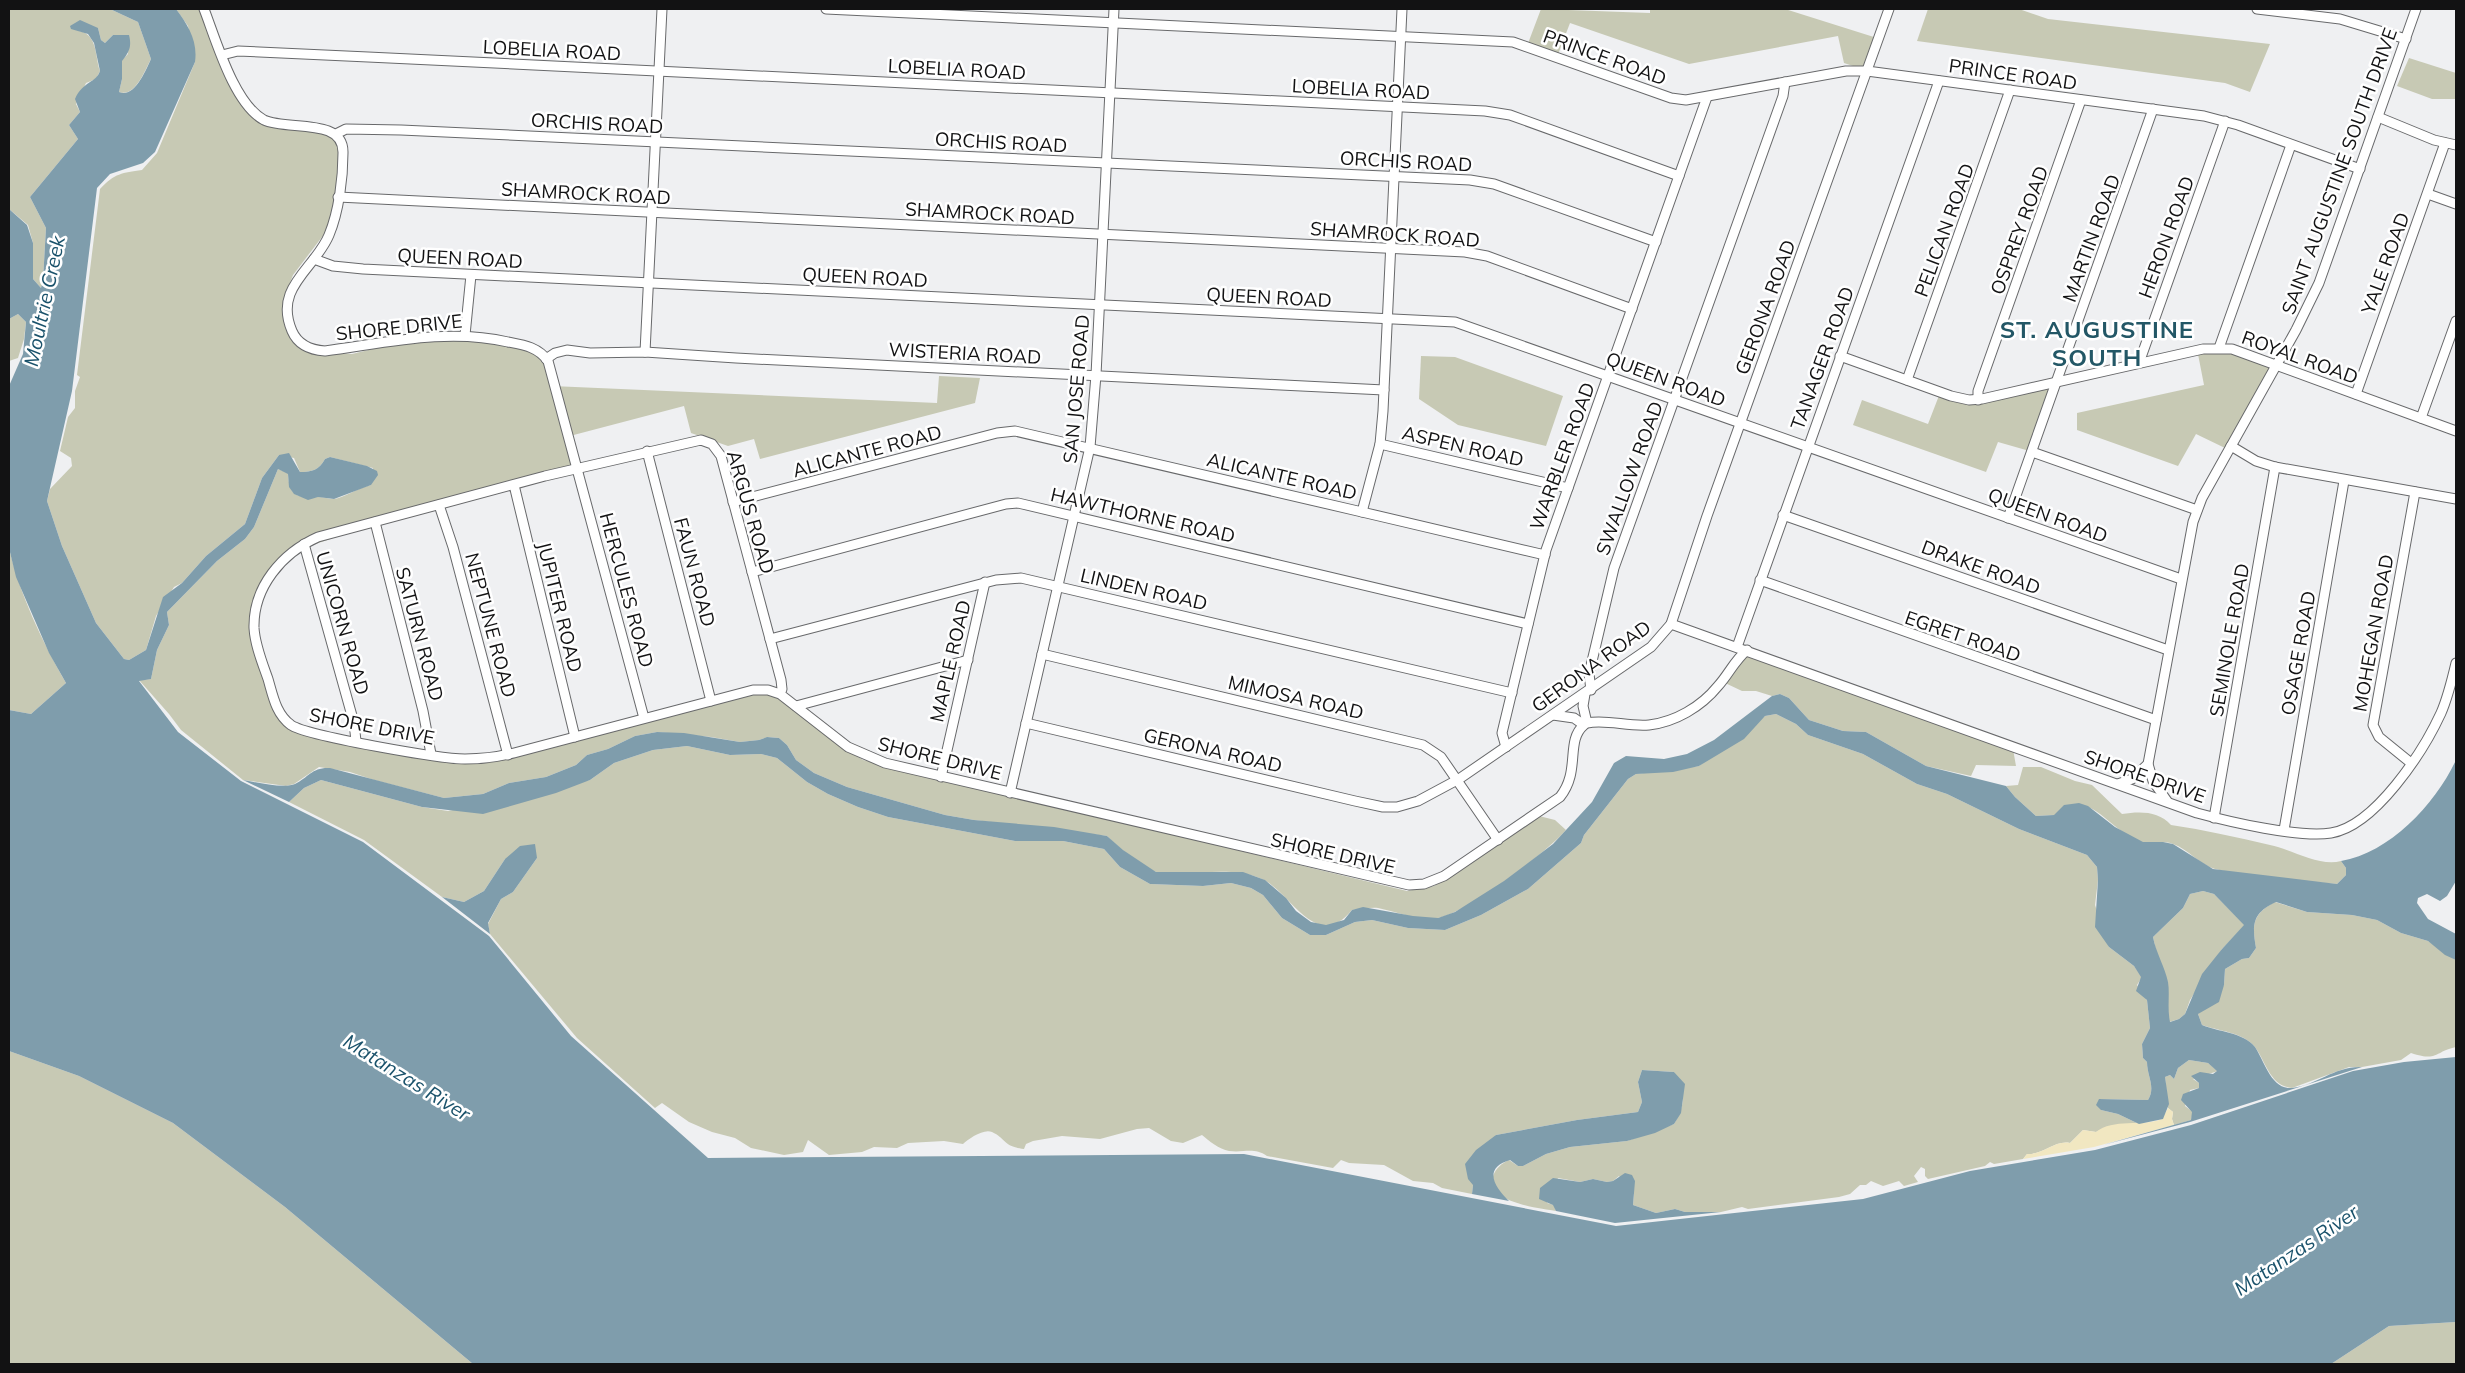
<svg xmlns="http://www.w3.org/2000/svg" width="2465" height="1373" font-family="Mulish,sans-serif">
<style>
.green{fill:#c7c9b4}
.sand{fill:#f1e7c1}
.water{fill:#7f9dac;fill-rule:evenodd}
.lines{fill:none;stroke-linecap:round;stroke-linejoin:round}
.minor-casing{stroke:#68696b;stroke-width:11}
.minor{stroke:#fff;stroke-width:9}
.labels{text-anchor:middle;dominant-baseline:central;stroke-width:5;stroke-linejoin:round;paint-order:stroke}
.street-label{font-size:19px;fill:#121213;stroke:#fff}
.water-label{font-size:20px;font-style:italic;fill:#1a526b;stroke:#fff}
.district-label{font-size:24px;font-weight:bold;letter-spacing:1px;fill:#235766;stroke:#fff}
</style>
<rect width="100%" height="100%" fill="#eff0f2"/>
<g class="green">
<path d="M9 9H110L138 22 151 59C145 70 135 98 119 92L122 79V60L128 54 129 35H113L105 43 101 40 98 28 79 31C98 34 95 58 100 71L96 79 86 83 76 104 80 112 69 125 78 139 30 197 46 228 43 280 41 288 33 279V243L28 225 9 209Z"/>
<path d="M176 9H203L246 110 260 121 322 131 344 145 342 189 325 233 293 275 286 293 285 327 318 351 352 354 385 346 465 339 531 351 544 357 552 386 937 403 939 376 980 378 975 403 760 459 754 439 728 446 691 433 684 406 566 437 575 473 372 525 289 553 267 580 255 612 257 631 279 717 293 728 469 761 576 738 762 693 784 698 836 743 863 760 1407 891 1434 886 1535 815 1555 820 1566 830C1546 853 1467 913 1438 918 1418 921 1397 912 1378 908 1370 907 1360 910 1352 910 1316 954 1290 891 1262 879 1233 867 1206 874 1175 873 1170 873 1161 874 1156 872 1143 868 1117 846 1107 836L974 820 945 815 847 787 814 773 796 760 787 745 779 738 768 737 759 740 740 742 711 737 657 732 635 736 608 749 587 755 576 765 546 777 509 783 483 794 444 798 374 780 350 772 319 767 294 784 286 786 243 780 181 730 169 714 139 680 151 679 157 650 169 625 167 612 217 561 245 539 254 527 278 469 288 473C289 497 298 498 318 497 323 497 329 499 334 499 343 498 360 487 371 485L373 468 330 457 325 459C319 470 312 472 300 472L294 458 279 455 262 478 245 524 206 556 182 583 174 587 156 616 146 650 129 660 124 659 96 623 62 546 47 501 50 489 72 466 71 458 60 451 68 417 75 408V391L80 377 77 375 100 189C115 173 122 173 142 170L157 153 195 62 188 26Z"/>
<polygon points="1541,9 1650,13 1650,9 1785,9 1877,38 1868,71 1844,63 1838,36 1689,64 1570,23 1557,57 1527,46"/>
<polygon points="1928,9 2019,9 2048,19 2270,44 2250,92 2225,83 1917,41"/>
<polygon points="2409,58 2456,73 2456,99 2432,99 2397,86"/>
<polygon points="18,314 26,322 24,339 18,358 9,361 9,319"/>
<polygon points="2220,347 2273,364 2225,448 2196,434 2178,466 2077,430 2077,413 2204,385 2197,349"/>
<polygon points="1421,356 1455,357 1563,396 1546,446 1458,425 1419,399"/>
<polygon points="2055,382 2033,452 1998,442 1986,472 1853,425 1862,400 1928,424 1940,393 1962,400"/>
<path d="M9 548C20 595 42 641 66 683L31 714 9 710Z"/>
<polygon points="1737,654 1746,654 2013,749 2016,766 1976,765 1971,776 1926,766 1866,732 1843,731 1809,720 1789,698 1780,694 1772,696 1756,691 1742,691 1723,682"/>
<path d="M1776 714 1796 724 1808 735 1863 754 1917 784 1947 794 2019 829 2087 855 2097 867 2098 880 2095 905 2109 947 2134 966 2142 977 2137 985 2147 1000 2150 1028 2142 1044 2143 1058 2147 1062C2147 1076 2156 1087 2148 1100L2100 1099 2101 1110 2118 1114 2139 1124C2123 1125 2110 1124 2096 1132L2083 1130 2070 1143C2054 1140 2044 1155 2027 1154L2023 1159 1994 1164 1990 1162 1985 1166 1928 1179 1925 1176V1169L1921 1167 1914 1176 1918 1182 1904 1186 1899 1181 1883 1186 1871 1181 1866 1185H1860L1850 1194 1839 1197 1748 1209 1742 1207 1721 1212H1685L1675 1209 1656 1213 1633 1205 1634 1193 1619 1176 1613 1181 1607 1182 1593 1179 1580 1182 1558 1178 1547 1203 1554 1205 1556 1211C1540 1208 1486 1203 1493 1176 1496 1168 1502 1163 1509 1160L1518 1166H1523L1546 1154 1570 1147 1627 1141 1674 1124C1687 1101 1684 1095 1674 1072L1642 1070 1638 1082 1642 1102 1638 1112 1577 1120 1496 1135 1473 1185 1472 1194 1442 1188 1433 1183 1413 1181 1384 1165 1349 1163 1341 1160 1333 1168 1267 1156C1254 1147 1244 1153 1229 1151 1219 1149 1209 1141 1202 1135L1183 1143 1171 1141 1149 1128 1137 1129 1100 1139 1062 1136 1033 1141 1026 1144 1024 1149C1002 1146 1007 1139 992 1132 984 1128 968 1139 963 1144L944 1141 908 1143 897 1148 874 1147 862 1152 829 1155 808 1140 803 1152 784 1155 751 1148 735 1138 712 1132 689 1122 662 1103 655 1108 577 1038 490 934 488 924 501 899 513 892 537 858 505 859 484 891 464 902 442 897 364 840 289 802 304 788 321 780 422 807 448 811 590 780 614 763 653 750 687 746 730 755 761 754 777 758 807 782 828 794 858 807 888 817 1015 841H1063L1104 849 1120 867 1150 884 1203 886 1231 883 1251 888 1263 895 1282 918 1310 935H1326L1355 922 1372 920 1408 928 1445 930 1481 915 1528 889 1581 843 1584 835 1628 779 1636 774 1699 766 1765 716Z"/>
<path d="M2023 767H2041L2075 781 2092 785 2122 814C2140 811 2159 811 2171 825 2204 830 2237 837 2270 845 2291 849 2319 867 2341 861L2346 868V875L2337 884C2297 880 2255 879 2215 869 2200 865 2188 849 2173 844 2162 840 2152 845 2142 842 2111 834 2087 782 2055 815L2036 816 2015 797 2006 786 2018 785Z"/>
<polygon points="2203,891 2214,894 2245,925 2222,949 2190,1000 2185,1014 2179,1019 2169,1022 2167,1003 2168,983 2157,955 2153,937 2183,908 2190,894"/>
<path d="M2275 902 2307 912 2352 915 2377 920 2401 933 2428 941 2456 960V1047C2433 1052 2439 1062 2411 1053L2401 1060 2362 1067H2349L2292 1088C2270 1086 2266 1062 2255 1047 2243 1032 2218 1031 2202 1025L2198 1014 2224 985 2225 969 2242 959 2249 958 2256 948C2252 925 2252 914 2275 902Z"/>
<polygon points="9,1051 79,1076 173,1123 285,1207 473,1364 9,1364"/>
<polygon points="2189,1060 2208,1063 2218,1071 2193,1079 2199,1083 2199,1088 2190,1090 2185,1106 2193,1112 2191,1120 2174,1125 2172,1119 2173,1112 2168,1108 2165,1077 2170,1075 2174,1079 2178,1068"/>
<polygon points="2456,1322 2456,1364 2331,1364 2389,1326"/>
</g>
<path class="sand" d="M2168 1108 2173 1112 2172 1119 2174 1125 2094 1147 2023 1159 2027 1154C2044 1155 2054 1140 2070 1143L2083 1130 2096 1132C2113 1118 2142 1127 2162 1119Z"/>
<g class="water">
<path d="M110 9H176C188 25 198 41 195 62L155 152 143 163 110 174 97 188 72 391 47 501 62 546 96 623 124 659 129 660 146 650 163 597 182 583 206 556 245 524 262 478 279 455 289 453 300 472C312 472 319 470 325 459L330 457 367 466 377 471 378 475 371 485 334 499 318 497 308 500 294 494 289 487 288 474 278 469 254 527 245 539 217 561 167 612 169 625 157 650 151 679 139 681 178 732 241 781 363 842 489 936 571 1036 708 1158 1244 1154 1616 1226 1863 1199 1970 1171 2095 1150 2191 1125 2353 1071 2404 1062 2456 1057V1322L2389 1326 2331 1364H473L285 1207 173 1123 79 1076 9 1051V710L31 714 66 683 49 653 16 577 9 548V386L23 354 26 322 18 314 9 319V209L27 225 33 243V279L41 288 43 280 46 228 30 197 78 139 69 125 80 112 75 99C83 81 96 83 100 71L94 43 88 34 71 29 70 26 80 20 98 28 101 40 105 43 113 35H129C132 47 129 52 122 61V79L119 92C134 99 146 70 151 59L138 22Z"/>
<path d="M1780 694 1789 698 1809 720 1843 731 1866 732 1926 766 2006 786 2015 797 2036 816 2054 815 2064 805 2079 803 2088 806 2115 827 2143 842H2163L2173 844 2213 869 2337 884 2346 875V868L2341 861C2390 853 2436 803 2456 760V881L2447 896 2440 901 2427 894 2418 898 2417 903 2428 919 2456 934V960L2445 955 2428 941 2401 933 2377 920 2352 915 2307 912 2276 902C2252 913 2252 925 2256 948L2249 958 2242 959 2225 969 2224 985 2219 1002 2198 1014 2202 1025C2218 1032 2243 1032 2255 1047 2264 1060 2271 1090 2292 1088 2318 1085 2334 1066 2362 1067L2190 1122 2103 1145 2191 1120 2192 1112 2181 1100 2183 1094 2199 1088V1083L2191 1076 2200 1072 2213 1074 2217 1071 2208 1063 2189 1060 2178 1068 2174 1079 2170 1075 2165 1077 2169 1104 2163 1119 2139 1124 2118 1114 2101 1110 2096 1105 2099 1099 2148 1100C2156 1087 2147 1076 2147 1062L2143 1058 2142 1044 2150 1028 2147 1000 2136 991 2141 977 2134 966 2109 947 2095 927 2098 880 2097 867 2087 855 2019 829 1947 794 1917 784 1863 754 1808 735 1796 724 1776 714 1765 716 1744 739 1699 766 1673 772 1636 774 1628 779 1584 835 1581 843 1528 889 1481 915 1445 930 1408 928 1372 920 1355 922 1326 935H1310L1282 918 1263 895 1251 888 1231 883 1203 886 1150 884 1120 867 1104 849 1063 841H1015L888 817 858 807 828 794 807 782 777 758 761 754 730 755 687 746 653 750 614 763 590 780 556 793 483 814 422 807 321 780 304 788 289 802 243 780C255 782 284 789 295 784 309 777 312 767 330 768L444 798 483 794 509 783 546 777 576 765 587 755 608 749 635 736 657 732 684 733 740 742 759 740 767 737 779 738 787 745 796 760 814 773 847 787 945 815 974 820 1054 827 1107 836 1123 850 1156 872H1243L1265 880 1286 898 1296 911 1311 922 1326 925 1344 920 1352 910 1363 907 1413 916 1438 918 1455 912 1504 881 1553 844 1592 802 1614 763 1626 756 1664 759 1687 754 1714 740 1772 696ZM2203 891 2214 894 2244 925 2222 949 2202 974 2185 1014 2179 1019 2170 1022C2167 1008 2170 994 2168 982 2165 967 2156 953 2153 937L2183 908 2190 894Z"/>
<polygon points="535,844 537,858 513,892 501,899 488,923 490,934 442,897 464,902 484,891 505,859 520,846"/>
<path d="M1642 1070 1674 1072 1685 1084 1681 1113 1674 1124 1655 1133 1627 1141 1570 1147 1546 1154 1523 1166H1518L1510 1160C1482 1168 1495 1188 1509 1201L1472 1194 1473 1185 1468 1179 1465 1164 1476 1150 1496 1135 1577 1120 1638 1112 1642 1102 1638 1082Z"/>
<polygon points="1625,1173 1632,1175 1635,1181 1633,1205 1656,1213 1675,1209 1685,1212 1721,1212 1615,1223 1556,1211 1553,1205 1539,1199 1540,1188 1553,1178 1580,1182 1593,1179 1607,1182 1613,1181"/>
</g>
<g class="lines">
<defs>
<g id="minor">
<path d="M204 9C216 40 234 104 264 120 287 131 344 117 343 153 343 178 339 211 329 235 315 269 273 287 292 331 298 345 310 350 325 351 386 343 447 328 508 342 524 345 538 347 548 361L644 718"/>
<polyline points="826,9 1513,42 1671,98 1686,100 1846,71 1867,71 2204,116 2238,125 2360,169"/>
<polyline points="2257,9 2340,19 2406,39"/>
<polyline points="222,55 238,51 368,57 1485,111 1510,115 1679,176"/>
<polyline points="2378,117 2434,140 2456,145"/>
<polyline points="336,134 346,129 401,130 1470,180 1494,184 1656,242"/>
<polyline points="2428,194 2456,204"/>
<polyline points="338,197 1465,252 1487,256 1632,309"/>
<polyline points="314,259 333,266 363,269 1455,322 2181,579"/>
<polyline points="465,335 471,275"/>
<polyline points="2219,348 2291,145"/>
<polyline points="645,352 662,9"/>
<polyline points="1840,356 1951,396 1969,400 1982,399 2203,349 2232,349 2456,431"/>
<polyline points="546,359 555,353 567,350 590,353 645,352 736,358 1384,390"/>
<polyline points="2139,363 2225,121"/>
<polyline points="1907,380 2010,90"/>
<polyline points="2356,394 2445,143"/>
<polyline points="1978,400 1978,391 2081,100"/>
<polyline points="2421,418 2456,321"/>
<polyline points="1380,444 1568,488"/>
<polyline points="2231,446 2256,461 2275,467 2456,499"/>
<polyline points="647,451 711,701"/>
<polyline points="2032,452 2197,510"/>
<polyline points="514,485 575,737"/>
<polyline points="733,502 997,433 1015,431 1362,512 1380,444 1383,411 1402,9"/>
<polyline points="439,505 453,547 508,755"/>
<polyline points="1362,512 1545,555"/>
<polyline points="1783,515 2168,650"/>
<polyline points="2008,518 2153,109"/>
<polyline points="375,522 423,711 431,754"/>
<polyline points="304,544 354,723 356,741"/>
<polyline points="752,572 1006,504 1018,503 1528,624"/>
<polyline points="1760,580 2156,720"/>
<path d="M1671 624 2197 813C2230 822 2299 838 2331 833 2375 826 2423 752 2441 713 2448 697 2452 680 2456 663"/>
<polyline points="770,639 996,580 1021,578 1512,693"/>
<polyline points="1737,647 1939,81"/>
<polyline points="1042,654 1423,745 1441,757 1498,840"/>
<polyline points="1591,690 1589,674 1614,568 1783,96 1785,82"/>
<path d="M780 694 782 689 781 680 721 456 712 444 701 440 545 476 318 537C282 553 253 587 254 628 255 645 262 662 268 679 273 696 276 714 291 725 307 736 441 759 465 759 482 759 498 757 514 753L753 690H768L780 694 848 747 885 763 1409 885 1424 884 1444 876 1560 797C1581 771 1565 741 1584 725L1574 718 1553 715"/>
<path d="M1585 694 1583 706 1587 723C1607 719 1628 727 1649 725 1675 722 1701 707 1718 686 1729 674 1734 661 1747 650"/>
<polyline points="796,706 968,660"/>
<polyline points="1026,723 1355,801 1383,807 1397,807 1418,801 1459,779 1651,647 1671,624 1707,516 1889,9"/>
<polyline points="1506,747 1502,733 1546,550 1707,97"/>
<polyline points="2411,763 2379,737 2373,725 2415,492"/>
<polyline points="941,777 985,582"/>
<polyline points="2118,784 2132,779 2148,764"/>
<polyline points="1010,793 1090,447 1096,375 1114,9"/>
<polyline points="2167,801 2153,781 2148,764 2193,522 2202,498 2296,330 2319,283 2416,9"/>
<polyline points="2214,818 2275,467"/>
<polyline points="2284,830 2344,481"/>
</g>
</defs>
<use href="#minor" class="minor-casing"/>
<use href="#minor" class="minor"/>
</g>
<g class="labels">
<g class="street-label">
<text transform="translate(552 50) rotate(3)">LOBELIA ROAD</text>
<text transform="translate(1605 57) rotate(20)">PRINCE ROAD</text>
<text transform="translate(957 69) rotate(3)">LOBELIA ROAD</text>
<text transform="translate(2013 74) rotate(8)">PRINCE ROAD</text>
<text transform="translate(1361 89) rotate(3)">LOBELIA ROAD</text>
<text transform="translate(597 123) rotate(3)">ORCHIS ROAD</text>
<text transform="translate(1001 142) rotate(3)">ORCHIS ROAD</text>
<text transform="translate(1406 161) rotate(3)">ORCHIS ROAD</text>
<text transform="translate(2339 171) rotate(-70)">SAINT AUGUSTINE SOUTH DRIVE</text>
<text transform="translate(586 193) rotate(3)">SHAMROCK ROAD</text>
<text transform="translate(990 213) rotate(3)">SHAMROCK ROAD</text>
<text transform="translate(1944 230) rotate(-70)">PELICAN ROAD</text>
<text transform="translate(2019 230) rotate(-70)">OSPREY ROAD</text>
<text transform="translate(1395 234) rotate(4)">SHAMROCK ROAD</text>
<text transform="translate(2166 237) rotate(-70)">HERON ROAD</text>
<text transform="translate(2091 238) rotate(-70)">MARTIN ROAD</text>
<text transform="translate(460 258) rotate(3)">QUEEN ROAD</text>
<text transform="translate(2385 263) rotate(-70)">YALE ROAD</text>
<text transform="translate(865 277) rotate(3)">QUEEN ROAD</text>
<text transform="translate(1269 297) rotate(3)">QUEEN ROAD</text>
<text transform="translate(1765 307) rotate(-70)">GERONA ROAD</text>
<text transform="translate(399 327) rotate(-6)">SHORE DRIVE</text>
<text transform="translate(965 353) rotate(3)">WISTERIA ROAD</text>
<text transform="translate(2300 357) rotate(20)">ROYAL ROAD</text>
<text transform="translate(1822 358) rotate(-70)">TANAGER ROAD</text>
<text transform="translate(1666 379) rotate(20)">QUEEN ROAD</text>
<text transform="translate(1076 389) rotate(-85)">SAN JOSE ROAD</text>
<text transform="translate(1463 446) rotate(13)">ASPEN ROAD</text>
<text transform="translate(867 451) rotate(-15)">ALICANTE ROAD</text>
<text transform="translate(1562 456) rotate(-70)">WARBLER ROAD</text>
<text transform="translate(1282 476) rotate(13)">ALICANTE ROAD</text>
<text transform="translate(1629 478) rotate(-70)">SWALLOW ROAD</text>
<text transform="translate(751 512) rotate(74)">ARGUS ROAD</text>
<text transform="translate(1143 515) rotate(13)">HAWTHORNE ROAD</text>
<text transform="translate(2048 515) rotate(20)">QUEEN ROAD</text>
<text transform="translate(1981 567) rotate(20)">DRAKE ROAD</text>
<text transform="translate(695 572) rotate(75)">FAUN ROAD</text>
<text transform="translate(1144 589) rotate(13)">LINDEN ROAD</text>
<text transform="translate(627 590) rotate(75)">HERCULES ROAD</text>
<text transform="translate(560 607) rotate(76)">JUPITER ROAD</text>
<text transform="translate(343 623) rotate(74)">UNICORN ROAD</text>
<text transform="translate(491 625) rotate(75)">NEPTUNE ROAD</text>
<text transform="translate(2373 633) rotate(-80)">MOHEGAN ROAD</text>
<text transform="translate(420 634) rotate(75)">SATURN ROAD</text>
<text transform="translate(1963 636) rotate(19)">EGRET ROAD</text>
<text transform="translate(2229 640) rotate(-80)">SEMINOLE ROAD</text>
<text transform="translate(2298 653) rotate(-80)">OSAGE ROAD</text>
<text transform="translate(950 661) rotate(-77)">MAPLE ROAD</text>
<text transform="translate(1591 666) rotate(-36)">GERONA ROAD</text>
<text transform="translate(1296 697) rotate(13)">MIMOSA ROAD</text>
<text transform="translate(372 726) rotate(11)">SHORE DRIVE</text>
<text transform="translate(1213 750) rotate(13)">GERONA ROAD</text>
<text transform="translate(940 758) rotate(14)">SHORE DRIVE</text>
<text transform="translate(2145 776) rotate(19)">SHORE DRIVE</text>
<text transform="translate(1333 853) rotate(13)">SHORE DRIVE</text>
</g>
<g class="water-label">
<text transform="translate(44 301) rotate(-78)">Moultrie Creek</text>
<text transform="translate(407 1077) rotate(32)">Matanzas River</text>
<text transform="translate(2296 1250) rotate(-34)">Matanzas River</text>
</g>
<g class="district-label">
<text x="2097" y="329">ST. AUGUSTINE<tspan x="2097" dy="28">SOUTH</tspan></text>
</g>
</g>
<rect width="2465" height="1373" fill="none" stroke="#121213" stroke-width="20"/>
</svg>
